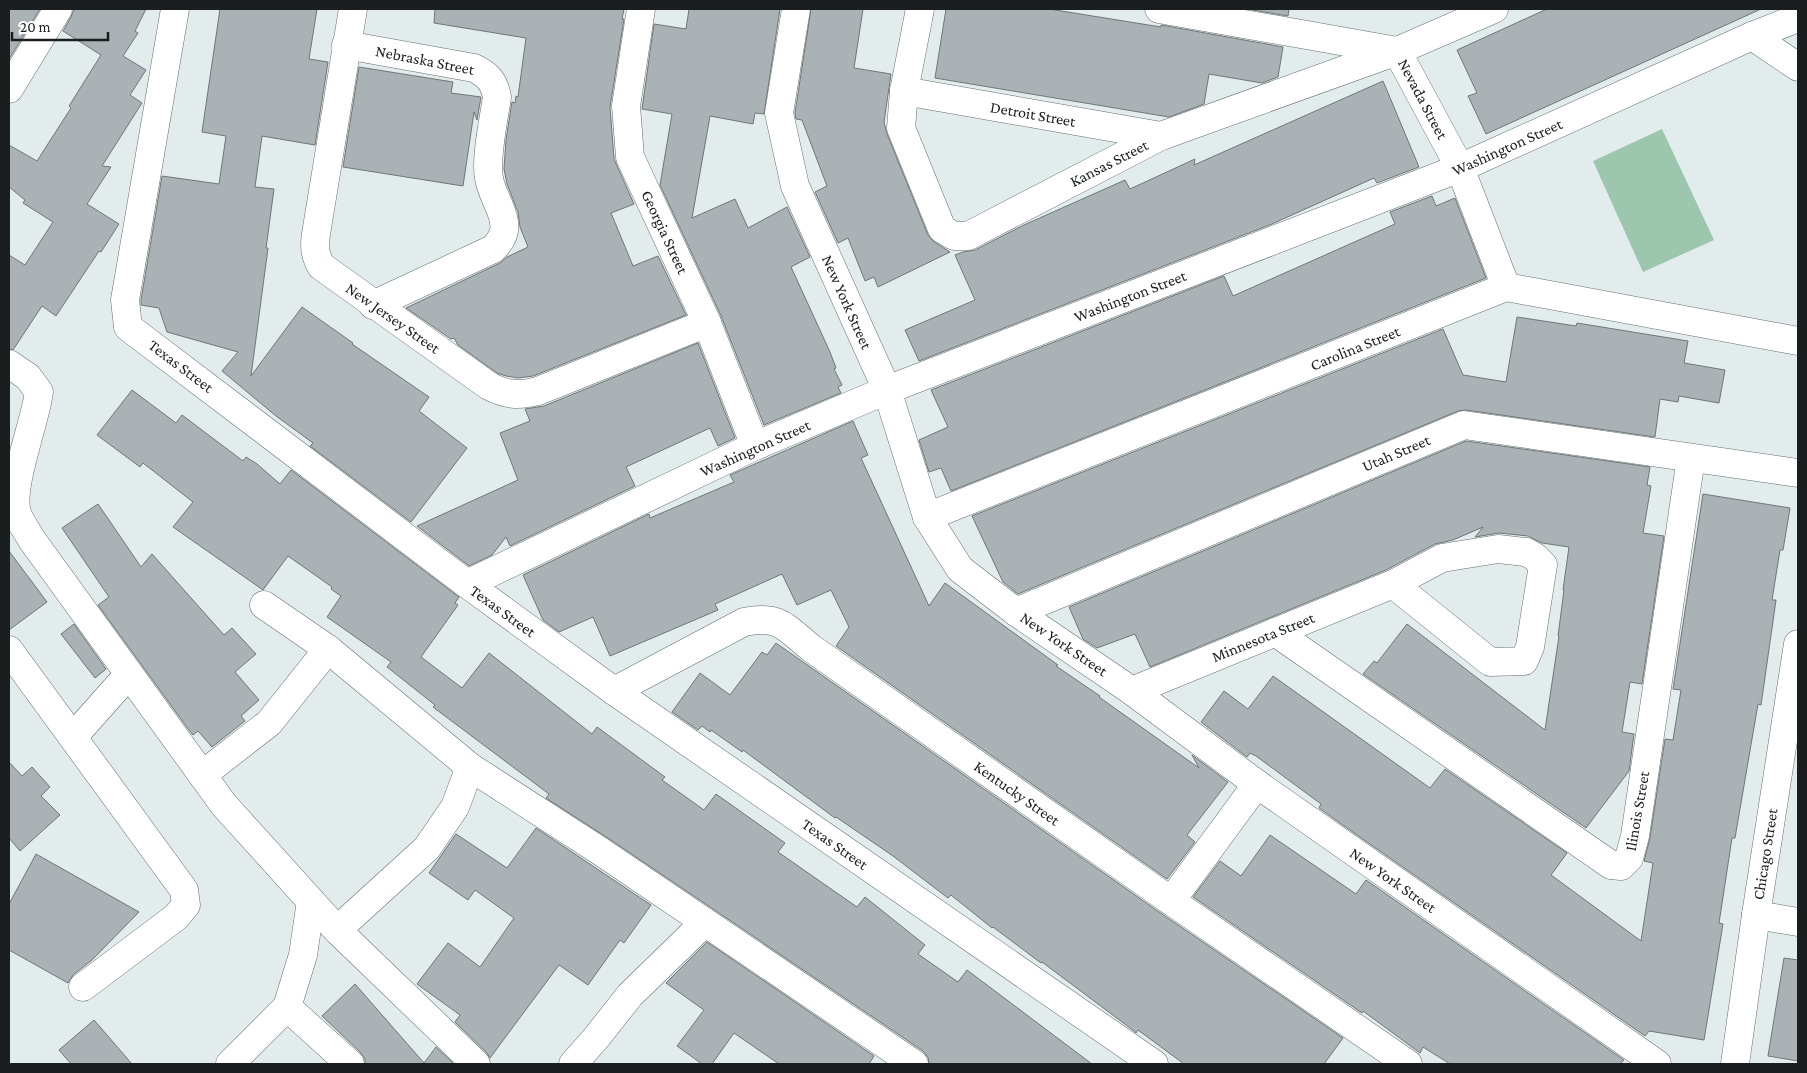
<svg xmlns="http://www.w3.org/2000/svg" width="1807" height="1073" font-family="'Crimson Pro',serif">
<style>
.garden{fill:#9dc6ae}
.building{fill:#aab2b5;stroke:#6f7679}
.lines{fill:none;stroke-linecap:round;stroke-linejoin:round}
.street-casing{stroke:#666e6f;stroke-width:29}
.street{stroke:#fff;stroke-width:28}
.labels{text-anchor:middle;dominant-baseline:central;stroke-width:5;stroke-linejoin:round;paint-order:stroke}
.street-label{font-size:16px;fill:#1b1e1e;stroke:#fff}
</style>
<rect width="100%" height="100%" fill="#e2ecec"/>
<polygon class="garden" points="1662,129 1714,240 1643,272 1593,161"/>
<g class="building">
<polygon points="9,9 40,9 9,59"/>
<polygon points="74,9 146,9 135,31 138,33 123,56 146,70 130,95 142,103 102,166 111,167 87,204 119,224 101,252 99,251 56,316 42,306 13,350 9,349 9,255 25,265 53,222 23,203 25,200 9,187 9,145 37,161 71,108 69,106 101,55 63,31 71,17"/>
<polygon points="220,9 317,9 309,59 328,62 315,145 262,136 255,187 274,189 266,248 268,248 251,376 302,307 353,343 352,344 429,397 419,411 467,448 411,522 310,446 313,443 276,416 222,371 238,352 167,332 159,308 141,305 141,300 162,176 219,184 226,136 202,132"/>
<polygon points="435,9 624,9 622,19 624,19 610,107 614,159 634,204 611,213 633,266 658,256 686,315 533,376 518,378 506,376 497,373 458,345 454,338 451,339 406,308 500,263 507,257 528,247 520,227 518,212 507,184 504,169 506,140 512,102 515,103 516,96 518,97 526,38 434,23"/>
<polygon points="689,9 780,9 764,114 755,113 753,124 710,116 692,218 735,199 748,228 787,207 810,257 791,267 830,352 836,368 834,369 842,385 838,387 841,393 764,425 721,316 660,185 672,114 642,109 654,24 686,29"/>
<polygon points="811,9 863,9 854,68 891,74 884,122 887,134 928,235 934,242 950,252 878,287 874,277 865,281 848,238 838,243 815,192 827,186 802,120 796,119 795,113"/>
<polygon points="946,9 1049,9 1161,27 1161,25 1283,47 1278,77 1262,83 1209,74 1204,104 1169,117 935,78"/>
<polygon points="1247,9 1289,9 1288,16"/>
<polygon points="1547,9 1761,9 1486,134 1468,96 1477,93 1457,50"/>
<polygon points="359,67 453,82 451,93 481,97 477,120 474,112 463,186 343,167"/>
<polygon points="1383,81 1419,167 1377,183 1374,178 1272,224 919,361 905,330 975,300 955,255 963,252 975,250 1024,225 1125,180 1130,189 1195,159 1194,165"/>
<polygon points="1432,196 1436,206 1455,198 1486,278 951,491 941,468 929,472 919,440 948,427 931,390 1224,276 1233,296 1395,224 1390,212"/>
<polygon points="1517,317 1576,326 1577,323 1688,341 1684,363 1725,370 1719,403 1679,396 1678,402 1660,399 1655,437 1466,410 1458,411 1018,594 1003,582 972,516 1443,329 1463,375 1506,382"/>
<polygon points="698,343 735,438 718,446 710,428 626,467 635,486 510,546 506,537 492,555 469,566 417,526 518,480 500,433 530,421 525,409 544,406"/>
<polygon points="132,390 176,423 182,415 243,461 246,457 257,464 280,484 291,470 459,597 455,603 458,605 421,657 462,688 489,653 592,734 597,727 665,777 662,780 704,810 716,794 785,843 778,852 857,907 865,897 925,945 918,954 958,982 967,970 1092,1064 929,1064 928,1057 923,1051 608,838 546,798 549,794 433,707 435,705 387,667 391,662 327,617 341,596 331,589 332,587 288,556 263,590 173,527 193,502 143,463 140,467 97,435"/>
<polygon points="853,421 868,455 861,458 929,606 945,583 1058,665 1056,666 1100,696 1099,697 1199,768 1192,755 1228,782 1187,835 1195,842 1167,879 836,646 849,627 831,590 797,605 782,574 715,604 718,610 610,656 593,617 559,632 543,620 523,575 649,514 650,518 734,482 730,475"/>
<polygon points="1466,441 1650,467 1647,485 1651,486 1643,533 1664,536 1642,684 1630,682 1622,732 1634,734 1629,771 1586,828 1363,674 1374,661 1377,663 1407,624 1545,730 1559,636 1558,636 1564,590 1563,590 1569,547 1542,543 1528,536 1499,533 1475,537 1483,527 1453,540 1435,544 1386,570 1150,667 1135,634 1097,648 1083,639 1069,607"/>
<polygon points="1703,494 1790,508 1783,550 1780,550 1772,600 1776,600 1761,705 1758,704 1735,838 1732,838 1719,923 1723,924 1704,1040 1649,1031 1645,1036 1347,828 1319,808 1321,804 1256,756 1250,753 1247,757 1201,722 1224,691 1248,709 1273,676 1430,788 1445,769 1567,853 1551,875 1641,941 1653,863 1644,861 1650,838 1665,739 1673,740 1681,690 1673,689"/>
<polygon points="98,504 141,567 152,554 224,635 232,628 256,654 235,672 259,700 241,716 245,721 212,747 198,731 193,735 189,730 98,605 109,597 62,528"/>
<polygon points="9,551 47,602 9,630"/>
<polygon points="74,624 106,669 95,678 61,634"/>
<polygon points="776,643 1162,914 1343,1038 1324,1064 1184,1064 1138,1030 1136,1033 1134,1031 1042,962 1041,963 993,927 992,928 951,895 948,898 893,856 836,817 835,818 743,750 742,752 711,730 710,732 702,726 698,730 672,712 700,673 730,695 762,652 767,655"/>
<polygon points="9,762 22,776 32,767 50,787 41,796 60,815 20,851 9,838"/>
<polygon points="536,828 651,905 624,943 620,940 588,985 559,965 490,1058 487,1053 455,1022 460,1015 417,984 448,943 480,967 514,918 475,890 468,900 429,873 456,834 507,868"/>
<polygon points="1270,835 1356,894 1366,880 1624,1060 1620,1064 1450,1064 1423,1047 1420,1053 1363,1011 1362,1013 1193,897 1220,861 1241,876"/>
<polygon points="36,854 139,912 92,960 73,975 68,983 9,950 9,904"/>
<polygon points="707,942 874,1056 869,1064 779,1064 734,1033 712,1064 702,1064 677,1046 704,1010 666,983"/>
<polygon points="1784,958 1798,960 1798,1061 1768,1056"/>
<polygon points="355,984 424,1063 436,1047 454,1064 365,1064 365,1059 360,1052 322,1016"/>
<polygon points="94,1020 132,1064 71,1064 59,1050"/>
</g>
<g class="lines">
<defs>
<g id="street">
<polyline points="175,9 125,300 128,327 467,584 614,691 1154,1064"/>
<path d="M353 9 316 234C314 247 315 255 321 266L489 386C506 395 519 396 538 391L707 323"/>
<polyline points="641,9 626,106 630,157 707,323 755,446"/>
<polyline points="796,9 779,113 795,186 887,390 927,517 960,569 1016,612 1132,691 1257,784 1657,1064"/>
<polyline points="920,9 904,91 901,128 942,229 954,236 968,236 1161,136 1397,51 1494,9"/>
<polyline points="1159,9 1397,51 1460,168 1506,287"/>
<polyline points="1752,36 1798,67"/>
<path d="M346 45 474 68C488 75 494 81 497 97 494 118 485 159 489 178 491 193 502 207 504 222 506 233 501 241 493 249L373 305"/>
<polyline points="9,89 58,9"/>
<polyline points="904,91 1161,136"/>
<path d="M9 364 28 377 39 392C35 423 9 487 17 513 20 522 27 531 32 540L224 805 337 930 476 1064"/>
<polyline points="927,517 1506,287 1798,341"/>
<polyline points="467,584 755,446 887,390 1460,168 1752,36 1798,18"/>
<polyline points="264,605 328,649 470,767 600,851 914,1064"/>
<polyline points="1016,612 1464,425 1798,473"/>
<polyline points="1275,632 1611,865 1621,866 1629,858 1635,836 1691,458"/>
<polyline points="9,650 184,890 186,905 176,917 83,987"/>
<path d="M614 691 744 622C780 615 785 627 811 648L1171 901 1408 1064"/>
<polyline points="1132,691 1393,584 1442,558 1498,549 1526,552 1535,557 1543,565 1530,647 1524,661 1490,662 1393,584"/>
<polyline points="73,737 129,674"/>
<polyline points="202,775 269,723 328,649"/>
<polyline points="311,901 303,955 287,1007 350,1064"/>
<polyline points="1171,901 1257,784"/>
<polyline points="1756,915 1798,922"/>
<polyline points="337,930 427,848 455,807 470,767"/>
<polyline points="230,1064 287,1007"/>
<polyline points="573,1064 596,1038 630,995 705,922"/>
<polyline points="1735,1064 1756,915 1798,644"/>
</g>
</defs>
<use href="#street" class="street-casing"/>
<use href="#street" class="street"/>
</g>
<g class="labels">
<g class="street-label">
<text transform="translate(425 60) rotate(11)">Nebraska Street</text>
<text transform="translate(1423 99) rotate(62)">Nevada Street</text>
<text transform="translate(1033 114) rotate(10)">Detroit Street</text>
<text transform="translate(1507 147) rotate(-24)">Washington Street</text>
<text transform="translate(1109 163) rotate(-27)">Kansas Street</text>
<text transform="translate(665 232) rotate(65)">Georgia Street</text>
<text transform="translate(1130 296) rotate(-21)">Washington Street</text>
<text transform="translate(847 302) rotate(66)">New York Street</text>
<text transform="translate(393 318) rotate(35)">New Jersey Street</text>
<text transform="translate(1355 348) rotate(-22)">Carolina Street</text>
<text transform="translate(181 366) rotate(37)">Texas Street</text>
<text transform="translate(755 448) rotate(-24)">Washington Street</text>
<text transform="translate(1396 453) rotate(-23)">Utah Street</text>
<text transform="translate(503 611) rotate(36)">Texas Street</text>
<text transform="translate(1263 637) rotate(-22)">Minnesota Street</text>
<text transform="translate(1064 644) rotate(34)">New York Street</text>
<text transform="translate(1017 793) rotate(35)">Kentucky Street</text>
<text transform="translate(1637 811) rotate(-80)">Ilinois Street</text>
<text transform="translate(835 844) rotate(35)">Texas Street</text>
<text transform="translate(1765 854) rotate(-81)">Chicago Street</text>
<text transform="translate(1393 880) rotate(35)">New York Street</text>
</g>
</g>
<rect width="1807" height="1073" fill="none" stroke="#1b1e1e" stroke-width="20"/>
<path d="M12 32v8h96v-8" fill="none" stroke="#1b1e1e" stroke-width="2.5"/>
<text x="20" y="32" font-size="15" fill="#1b1e1e" stroke="#ffffff" stroke-width="4" paint-order="stroke">20 m</text>
</svg>
